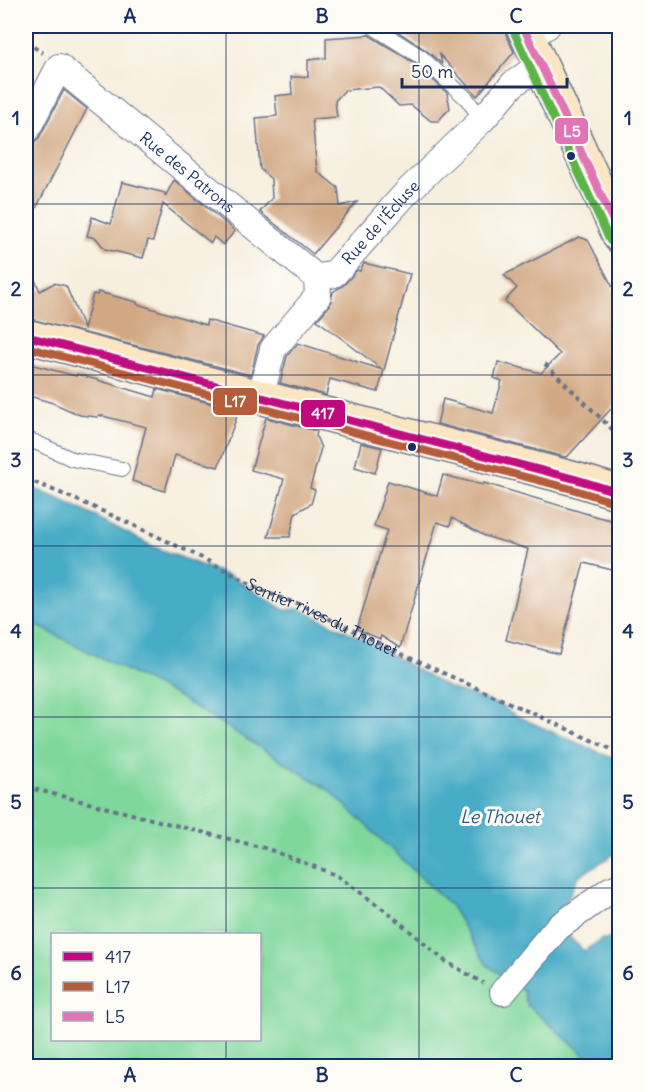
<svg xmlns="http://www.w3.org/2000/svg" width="645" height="1092" font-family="Delius,sans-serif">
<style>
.green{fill:#7fd79b;stroke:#4d837c;stroke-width:1.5;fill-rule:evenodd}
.water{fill:#46acc6;stroke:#306e92;stroke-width:1.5}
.building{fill:#d2a883}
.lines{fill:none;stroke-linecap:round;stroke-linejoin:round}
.lane-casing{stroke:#68728b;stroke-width:16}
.street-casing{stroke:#68728b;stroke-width:28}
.secondary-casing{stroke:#68728b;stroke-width:36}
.path{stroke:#68728b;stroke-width:4;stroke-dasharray:4.5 4.5;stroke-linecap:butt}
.lane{stroke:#fff;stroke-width:14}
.street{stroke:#fff;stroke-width:26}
.secondary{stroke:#fbe6c4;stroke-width:33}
.bus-1-casing{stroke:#fdfcf7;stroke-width:12}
.bus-2-casing{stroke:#fdfcf7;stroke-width:12}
.bus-3-casing{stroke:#fdfcf7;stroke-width:12}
.bus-4-casing{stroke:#fdfcf7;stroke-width:12}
.bus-1{stroke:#c0087f;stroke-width:8}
.bus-2{stroke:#b55d3a;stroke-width:8}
.bus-3{stroke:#e174b4;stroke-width:8}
.bus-4{stroke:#5cb448;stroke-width:8}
.grid{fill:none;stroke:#1b2f5e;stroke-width:1.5;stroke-opacity:0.55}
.bus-dot{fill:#1b2f5e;stroke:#fdfcf7;stroke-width:2}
.labels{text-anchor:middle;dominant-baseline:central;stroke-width:6;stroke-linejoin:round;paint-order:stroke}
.street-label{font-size:16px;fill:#1b2f5e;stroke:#fdfcf7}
.water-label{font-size:18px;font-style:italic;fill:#2a5b82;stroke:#fdfcf7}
.line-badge{stroke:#fdfcf7;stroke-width:2}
.badge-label{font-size:16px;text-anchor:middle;font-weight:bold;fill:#fff}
.neatline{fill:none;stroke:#1b2f5e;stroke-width:2}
.grid-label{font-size:20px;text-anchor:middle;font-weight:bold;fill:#1b2f5e}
</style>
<rect width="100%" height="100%" fill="#fdfcf7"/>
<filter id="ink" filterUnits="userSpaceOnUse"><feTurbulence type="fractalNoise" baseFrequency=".0167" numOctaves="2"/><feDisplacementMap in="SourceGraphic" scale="12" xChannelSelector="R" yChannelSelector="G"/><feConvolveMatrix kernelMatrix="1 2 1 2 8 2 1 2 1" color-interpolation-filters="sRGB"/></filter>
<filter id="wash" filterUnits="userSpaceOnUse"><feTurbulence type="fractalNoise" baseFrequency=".008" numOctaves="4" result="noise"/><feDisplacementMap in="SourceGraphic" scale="24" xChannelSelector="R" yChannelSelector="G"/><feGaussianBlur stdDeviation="1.35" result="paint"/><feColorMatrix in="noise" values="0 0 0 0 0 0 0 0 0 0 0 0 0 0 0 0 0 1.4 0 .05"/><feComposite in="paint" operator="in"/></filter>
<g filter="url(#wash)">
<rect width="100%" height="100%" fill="#f7efde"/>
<path class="green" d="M26 620 175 695 329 790 451 906 487 965 523 991 526 1004 598 1066H26ZM52 934H260V1040H52Z"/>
<polygon class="water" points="26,485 73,505 154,547 234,578 284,610 300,609 363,639 449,688 500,705 514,715 619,761 619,851 579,876 555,923 584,951 602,939 619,938 619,1066 598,1066 526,1004 523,990 487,965 451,906 329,790 175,695 26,620"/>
<g id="blocks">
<g class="building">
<polygon points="389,26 504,26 506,34 514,52 477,96 440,55 442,64 426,50"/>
<polygon points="369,35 416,64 447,93 450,108 438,121 431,121 411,105 399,106 379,87 345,90 335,101 337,117 312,119 317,171 338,188 340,206 357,202 313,254 260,212 272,198 271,179 260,169 256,118 277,116 275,96 292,94 291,77 308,77 308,60 326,58 326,38"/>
<polygon points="64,90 87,109 26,228 26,158 32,144 39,138"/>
<polygon points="174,180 235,231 223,245 214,237 211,243 163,204 153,241 148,240 143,258 105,249 96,238 87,236 92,217 111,224 122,182 165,193 165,197"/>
<polygon points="579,237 588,240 620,301 620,399 568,456 565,457 437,424 443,399 493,413 502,381 494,378 498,362 541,373 560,354 505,301 517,288 504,275"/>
<polygon points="26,260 40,291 54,283 66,286 84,329 93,294 97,295 98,292 137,302 137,304 206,325 207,320 264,336 258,345 251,375 26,318"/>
<polygon points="364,263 410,274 378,392 330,379 326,395 280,383 287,356 298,343 383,370 317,320 330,305 333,292 345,284 357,270 360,271"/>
<polygon points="26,363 76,376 77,374 155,397 157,389 239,411 218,467 175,455 165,491 132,481 146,427 99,415 97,417 80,415 53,403 26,395"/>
<polygon points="266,418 317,431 316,436 321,448 310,488 315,490 311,504 295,513 290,537 268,537 284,479 251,470"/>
<polygon points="361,443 382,448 375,473 355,467"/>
<polygon points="443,475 483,485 484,483 598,517 620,522 620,572 584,563 559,654 506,640 528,549 485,536 452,518 450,526 437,522 400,648 381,636 380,639 357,629 387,530 374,526 388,481 437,496"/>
</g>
</g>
</g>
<g filter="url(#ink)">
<use href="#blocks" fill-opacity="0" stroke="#68728b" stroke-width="1.5"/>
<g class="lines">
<defs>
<g id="lane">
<polyline points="372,26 421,57 467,99 482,120"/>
<polyline points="26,438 72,459 122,469"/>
</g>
<g id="street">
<polyline points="528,37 547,26"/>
<path id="s2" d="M26 131 59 67 317 278"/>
<path id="s3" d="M317 278 334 274 407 192 482 120 513 84 540 65"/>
<polyline points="260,398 273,349 318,296 317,278"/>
<polyline points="503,992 557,928 610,890 620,886"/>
</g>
<g id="secondary">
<polyline points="523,26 620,237"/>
<polyline points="26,336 575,479 620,493"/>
</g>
</defs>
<use href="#lane" class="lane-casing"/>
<use href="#street" class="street-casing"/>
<use href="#secondary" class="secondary-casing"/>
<g class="path">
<polyline points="26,42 43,53"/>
<polyline points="545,364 616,433"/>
<path id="s1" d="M26 479C87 503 147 531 206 560 236 575 265 595 297 603L397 652 620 753"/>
<polyline points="26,787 268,849 336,875 391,915 445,961 483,983"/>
</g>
<use href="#lane" class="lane"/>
<use href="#street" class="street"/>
<use href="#secondary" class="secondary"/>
<defs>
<polyline id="bus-1" points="26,336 575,479 620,493"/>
<polyline id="bus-2" points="26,347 572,489 617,503"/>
<polyline id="bus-3" points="523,26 620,236"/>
<polyline id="bus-4" points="513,30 610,241"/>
</defs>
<use href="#bus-1" class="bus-1-casing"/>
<use href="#bus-2" class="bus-2-casing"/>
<use href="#bus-3" class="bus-3-casing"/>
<use href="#bus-4" class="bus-4-casing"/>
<use href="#bus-1" class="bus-1"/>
<use href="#bus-2" class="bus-2"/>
<use href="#bus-3" class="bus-3"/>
<use href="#bus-4" class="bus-4"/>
</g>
</g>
<path class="grid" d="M226 26V934M419 26V1066M26 204H620M26 375H620M26 546H620M26 717H620M26 888H620M226 1040V1066"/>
<g class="bus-dot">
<circle cx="571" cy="156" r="5"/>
<circle cx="412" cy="447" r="5"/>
</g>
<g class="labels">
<g class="street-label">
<text stroke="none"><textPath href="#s2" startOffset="238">Rue des Patrons</textPath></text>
<text stroke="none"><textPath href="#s3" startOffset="87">Rue de l'Écluse</textPath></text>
<text stroke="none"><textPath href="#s1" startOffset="327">Sentier rives du Thouet</textPath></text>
</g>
<g class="water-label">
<text x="500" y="816">Le Thouet</text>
</g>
</g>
<g class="line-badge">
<rect x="554" y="117" width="35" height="28" rx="6" fill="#e174b4"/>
<rect x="212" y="387" width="46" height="29" rx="6" fill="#b55d3a"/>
<rect x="300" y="399" width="46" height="29" rx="6" fill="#c0087f"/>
</g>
<g class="badge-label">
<text x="572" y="137">L5</text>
<text x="235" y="407">L17</text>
<text x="323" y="419">417</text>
</g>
<rect width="645" height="1092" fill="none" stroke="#fdfcf7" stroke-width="66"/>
<rect x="51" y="933" width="210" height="108" fill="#fdfcf7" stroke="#a3aaba" stroke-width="1.5"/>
<rect x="63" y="952" width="30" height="9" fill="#c0087f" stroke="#a3aaba" stroke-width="1.5"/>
<text x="105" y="963" font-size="18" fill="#1b2f5e">417</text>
<rect x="63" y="982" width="30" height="9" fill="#b55d3a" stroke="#a3aaba" stroke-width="1.5"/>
<text x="105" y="993" font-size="18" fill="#1b2f5e">L17</text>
<rect x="63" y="1012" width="30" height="9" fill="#e174b4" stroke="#a3aaba" stroke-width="1.5"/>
<text x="105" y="1023" font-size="18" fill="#1b2f5e">L5</text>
<path d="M402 78v9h165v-9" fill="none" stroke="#1b2f5e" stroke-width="3"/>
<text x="411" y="78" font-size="18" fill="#1b2f5e" stroke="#fdfcf7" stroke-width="4.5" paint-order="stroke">50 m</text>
<rect x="33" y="33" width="579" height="1026" class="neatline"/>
<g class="grid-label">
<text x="130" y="23">A</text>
<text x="322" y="23">B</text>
<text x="516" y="23">C</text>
<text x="16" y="125">1</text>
<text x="628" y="125">1</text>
<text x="16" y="296">2</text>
<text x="628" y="296">2</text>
<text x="16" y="467">3</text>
<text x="628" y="467">3</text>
<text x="16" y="638">4</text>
<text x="628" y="638">4</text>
<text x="16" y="809">5</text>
<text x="628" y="809">5</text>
<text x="16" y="980">6</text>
<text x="628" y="980">6</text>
<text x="130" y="1082">A</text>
<text x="322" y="1082">B</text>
<text x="516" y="1082">C</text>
</g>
</svg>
